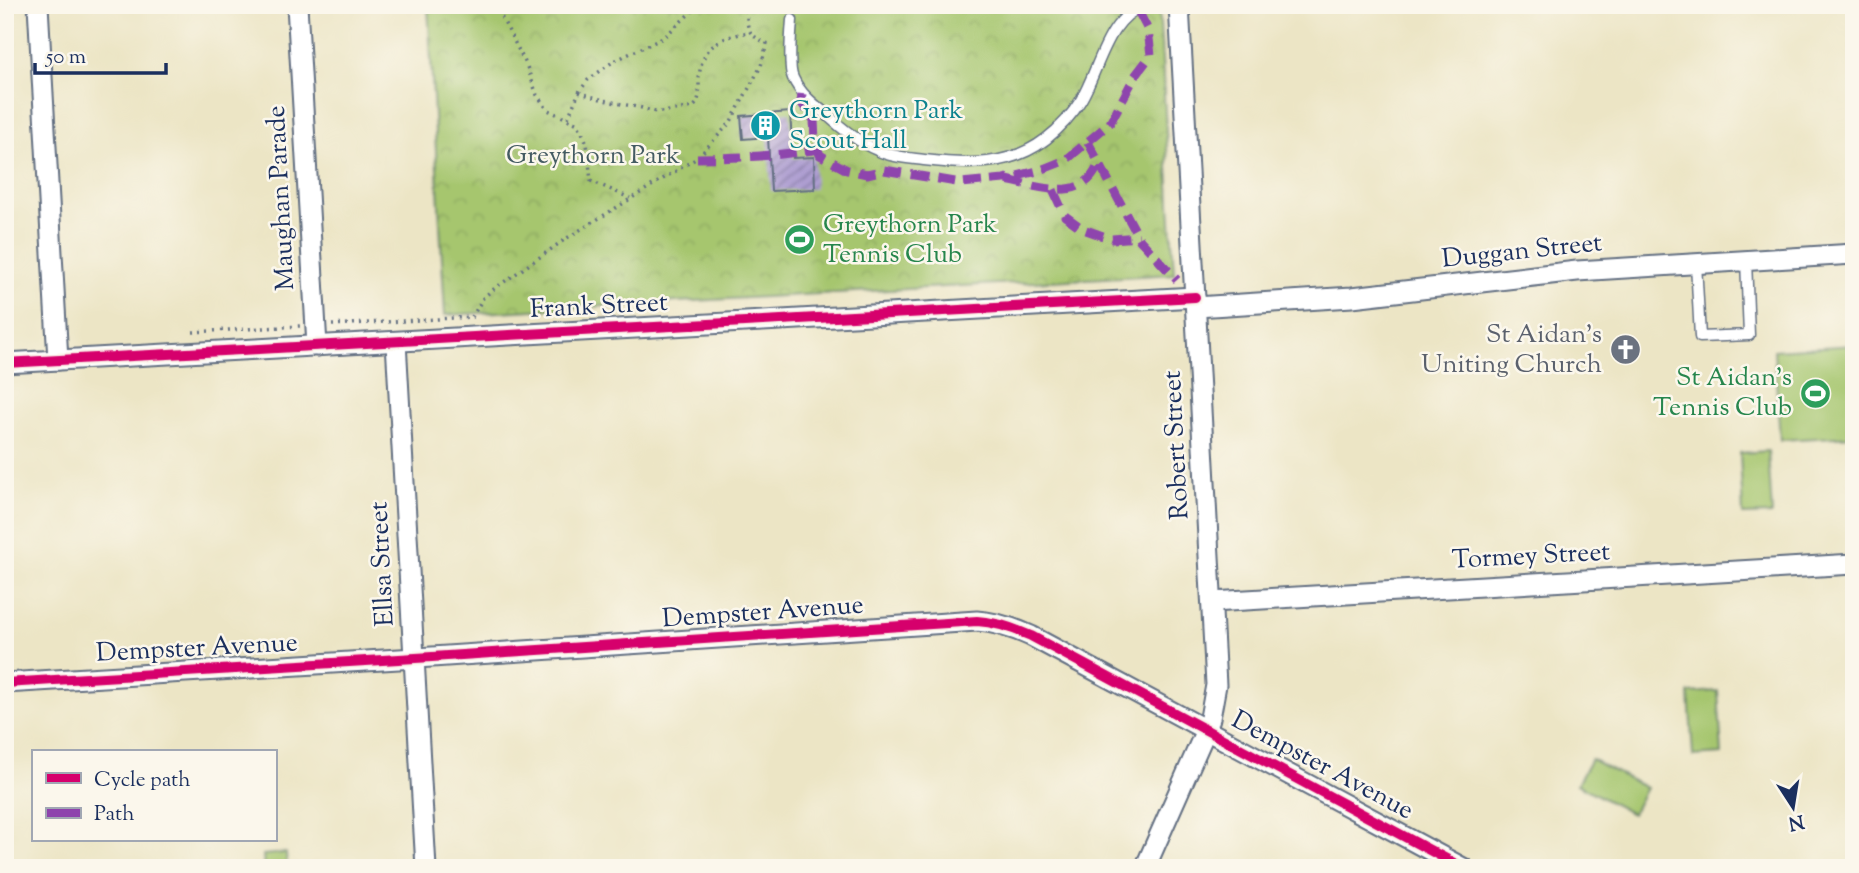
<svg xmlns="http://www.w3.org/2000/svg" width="1859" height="873" font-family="'Sorts Mill Goudy',serif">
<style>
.green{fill:#a6c66e;stroke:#607a66;stroke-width:2}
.park{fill:url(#park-crowns);stroke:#607a66;stroke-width:2}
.building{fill:url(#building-hatch)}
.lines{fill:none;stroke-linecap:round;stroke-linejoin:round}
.service-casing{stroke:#646f82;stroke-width:13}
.minor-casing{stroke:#646f82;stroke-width:23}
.path{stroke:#646f82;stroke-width:3.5;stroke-dasharray:2 5;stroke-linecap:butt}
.service{stroke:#fff;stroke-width:10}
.minor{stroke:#fff;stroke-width:19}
.quiet{stroke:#8e44ad;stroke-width:9;stroke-dasharray:18 9;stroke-linecap:butt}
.cycleway-casing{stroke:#fbf7ec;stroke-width:15}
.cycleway{stroke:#d6006c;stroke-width:10}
.labels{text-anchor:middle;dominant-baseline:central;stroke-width:5;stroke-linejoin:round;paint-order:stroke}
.culture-label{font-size:26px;fill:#0d838f;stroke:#fbf7ec;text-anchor:start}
.park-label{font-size:26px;fill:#455c63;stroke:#fbf7ec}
.street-label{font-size:26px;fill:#1b2f5e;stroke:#fbf7ec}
.leisure-label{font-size:26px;fill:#27864d;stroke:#fbf7ec;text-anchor:start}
.worship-label{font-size:26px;fill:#5b616d;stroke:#fbf7ec;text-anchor:end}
</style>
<defs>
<pattern id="park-crowns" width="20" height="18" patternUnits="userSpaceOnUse" patternTransform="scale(1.75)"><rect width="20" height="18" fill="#a6c66e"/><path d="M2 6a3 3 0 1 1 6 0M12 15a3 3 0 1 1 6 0" fill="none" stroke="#8eaa62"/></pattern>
<pattern id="building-hatch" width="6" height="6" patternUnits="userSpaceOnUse" patternTransform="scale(1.75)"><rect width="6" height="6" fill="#ae9ed1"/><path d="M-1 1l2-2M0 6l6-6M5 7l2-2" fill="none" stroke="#8d81ad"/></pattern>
</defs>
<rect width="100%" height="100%" fill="#fbf7ec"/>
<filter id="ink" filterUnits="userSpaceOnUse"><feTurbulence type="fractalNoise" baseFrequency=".0143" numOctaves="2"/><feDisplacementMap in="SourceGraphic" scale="14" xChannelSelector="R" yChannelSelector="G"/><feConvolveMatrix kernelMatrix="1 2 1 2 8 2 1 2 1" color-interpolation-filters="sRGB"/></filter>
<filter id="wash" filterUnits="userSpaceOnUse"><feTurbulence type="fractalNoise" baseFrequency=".00686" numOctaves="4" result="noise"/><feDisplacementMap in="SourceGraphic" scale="28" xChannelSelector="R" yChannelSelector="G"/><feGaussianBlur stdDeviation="1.57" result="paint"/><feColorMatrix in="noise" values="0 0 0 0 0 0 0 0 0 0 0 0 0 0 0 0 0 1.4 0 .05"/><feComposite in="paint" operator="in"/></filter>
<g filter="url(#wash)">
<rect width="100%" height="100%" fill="#ece5c5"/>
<g class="green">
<polygon points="1854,345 1854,436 1780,440 1774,350"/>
<polygon points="1768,451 1772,514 1743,515 1740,453"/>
<polygon points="1718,691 1722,754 1693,756 1689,693"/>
<polygon points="1591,759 1646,788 1632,814 1577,784"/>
<polygon points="286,853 287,868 264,868 263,855"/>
</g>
<polygon class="park" points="428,5 1159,5 1174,274 445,315"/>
<g id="blocks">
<polygon class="building" points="790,112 793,158 814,157 815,189 771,191 768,137 743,139 741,116"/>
</g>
</g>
<g filter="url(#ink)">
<use href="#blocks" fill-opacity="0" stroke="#646f82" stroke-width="2"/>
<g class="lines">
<defs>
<g id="service">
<path d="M792 20C791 33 788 68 793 78 800 93 812 103 825 113 840 127 858 142 877 150 890 157 909 158 924 160 967 165 1010 167 1046 139 1060 128 1072 115 1081 100 1100 68 1106 19 1145 5"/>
<polyline points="1696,263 1700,337 1749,335 1746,260"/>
</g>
<g id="minor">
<polyline points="38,5 58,360"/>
<polyline points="297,5 317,346"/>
<polyline points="1196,307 1352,297 1577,271 1854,254"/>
<polyline points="396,342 426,868"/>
<polyline points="5,363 1195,297"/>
<polyline points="1212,602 1854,564"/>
<path d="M5 683 432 657 977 621C996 622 1013 628 1031 636L1463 868"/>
<polyline points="1145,868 1206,730 1210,718 1216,685 1179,5"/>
</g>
</defs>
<use href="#service" class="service-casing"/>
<use href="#minor" class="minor-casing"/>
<g class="path">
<polyline points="495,5 526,64 537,95 548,110 578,124 587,143 591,181 630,198"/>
<path d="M579 92C600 100 616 103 637 107 645 108 651 112 659 112 666 112 674 110 681 109 686 108 692 109 696 104 700 98 699 90 699 83 699 47 719 37 750 32"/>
<polyline points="568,118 579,92 588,80 614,61 663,38 699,5"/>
<path d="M332 325 472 317 483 298 491 291 567 238 697 158 730 123 761 66 767 43C745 34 747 27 747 5"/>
<polyline points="193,332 300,326"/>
</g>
<use href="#service" class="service"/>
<use href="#minor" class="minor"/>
<g class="quiet">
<polyline points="802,94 801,102 814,120 815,141 820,155 847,170 867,174 884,170 962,183 1004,179 1038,171 1066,160 1110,123 1135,76 1151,55 1148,30 1135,5"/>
<polyline points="1088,142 1140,240 1177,280"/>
<path d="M697 158C738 158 778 156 818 149"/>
<path d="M1007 180C1038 187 1086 204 1099 162"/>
<polyline points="1053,190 1065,216 1083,229 1112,239 1139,237"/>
</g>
<defs>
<g id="cycleway">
<polyline points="5,363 1195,297"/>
<path d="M5 683 432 657 977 621C996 622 1013 628 1031 636L1463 868"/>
</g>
</defs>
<use href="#cycleway" class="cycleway-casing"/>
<use href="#cycleway" class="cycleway"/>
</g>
</g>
<defs>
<symbol id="building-disc" viewBox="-11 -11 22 22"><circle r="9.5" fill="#0f9aa8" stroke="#fbf7ec"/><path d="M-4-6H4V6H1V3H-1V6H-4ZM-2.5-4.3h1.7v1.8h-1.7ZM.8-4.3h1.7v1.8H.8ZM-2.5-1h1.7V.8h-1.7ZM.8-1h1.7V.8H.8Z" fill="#fff"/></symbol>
<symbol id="stadium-disc" viewBox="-11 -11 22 22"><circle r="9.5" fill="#2e9e5b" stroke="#fbf7ec"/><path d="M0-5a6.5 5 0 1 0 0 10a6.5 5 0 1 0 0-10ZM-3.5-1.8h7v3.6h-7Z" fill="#fff"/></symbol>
<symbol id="church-disc" viewBox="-11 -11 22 22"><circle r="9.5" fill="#6b7280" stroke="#fbf7ec"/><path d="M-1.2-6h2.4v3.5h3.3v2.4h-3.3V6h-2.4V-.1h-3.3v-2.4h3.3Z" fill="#fff"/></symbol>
</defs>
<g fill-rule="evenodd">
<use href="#building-disc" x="748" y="108" width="35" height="35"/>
<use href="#stadium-disc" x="782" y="222" width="35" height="35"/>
<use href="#church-disc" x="1608" y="332" width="35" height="35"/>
<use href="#stadium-disc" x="1798" y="376" width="35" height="35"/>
</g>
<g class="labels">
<g class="culture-label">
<text x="789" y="111">Greythorn Park<tspan x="789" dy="30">Scout Hall</tspan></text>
</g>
<g class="park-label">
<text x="593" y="156">Greythorn Park</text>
</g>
<g class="street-label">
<text transform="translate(282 198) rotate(-93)">Maughan Parade</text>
<text transform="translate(1522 252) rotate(-6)">Duggan Street</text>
<text transform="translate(599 307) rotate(-3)">Frank Street</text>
<text transform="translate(1177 445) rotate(-93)">Robert Street</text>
<text transform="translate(1531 557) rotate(-3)">Tormey Street</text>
<text transform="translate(383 564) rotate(-93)">Ellsa Street</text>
<text transform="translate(763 613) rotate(-4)">Dempster Avenue</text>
<text transform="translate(197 649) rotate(-3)">Dempster Avenue</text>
<text transform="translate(1322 766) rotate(28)">Dempster Avenue</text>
</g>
<g class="leisure-label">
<text x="823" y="225">Greythorn Park<tspan x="823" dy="30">Tennis Club</tspan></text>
<text x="1792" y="378" text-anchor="end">St Aidan's<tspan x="1792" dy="30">Tennis Club</tspan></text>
</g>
<g class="worship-label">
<text x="1602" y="335">St Aidan's<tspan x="1602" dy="30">Uniting Church</tspan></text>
</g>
</g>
<rect width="1859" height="873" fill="none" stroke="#fbf7ec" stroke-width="28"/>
<rect x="32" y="750" width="245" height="91" fill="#fbf7ec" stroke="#a1a7b3" stroke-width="2"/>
<rect x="46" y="773" width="35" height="10" fill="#d6006c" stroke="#a1a7b3" stroke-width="2"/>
<text x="94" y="786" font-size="21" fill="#1b2f5e">Cycle path</text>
<rect x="46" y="808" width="35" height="10" fill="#8e44ad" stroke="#a1a7b3" stroke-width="2"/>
<text x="94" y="820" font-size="21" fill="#1b2f5e">Path</text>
<g transform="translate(1793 807) rotate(168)" stroke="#fbf7ec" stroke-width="5" paint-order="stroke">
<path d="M0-5L12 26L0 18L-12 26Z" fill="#1b2f5e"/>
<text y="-10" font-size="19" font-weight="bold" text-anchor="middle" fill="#1b2f5e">N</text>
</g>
<path d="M35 63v10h131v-10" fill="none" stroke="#1b2f5e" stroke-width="3.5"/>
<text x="46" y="63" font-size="21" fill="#1b2f5e" stroke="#fbf7ec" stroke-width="5" paint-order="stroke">50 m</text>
</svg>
